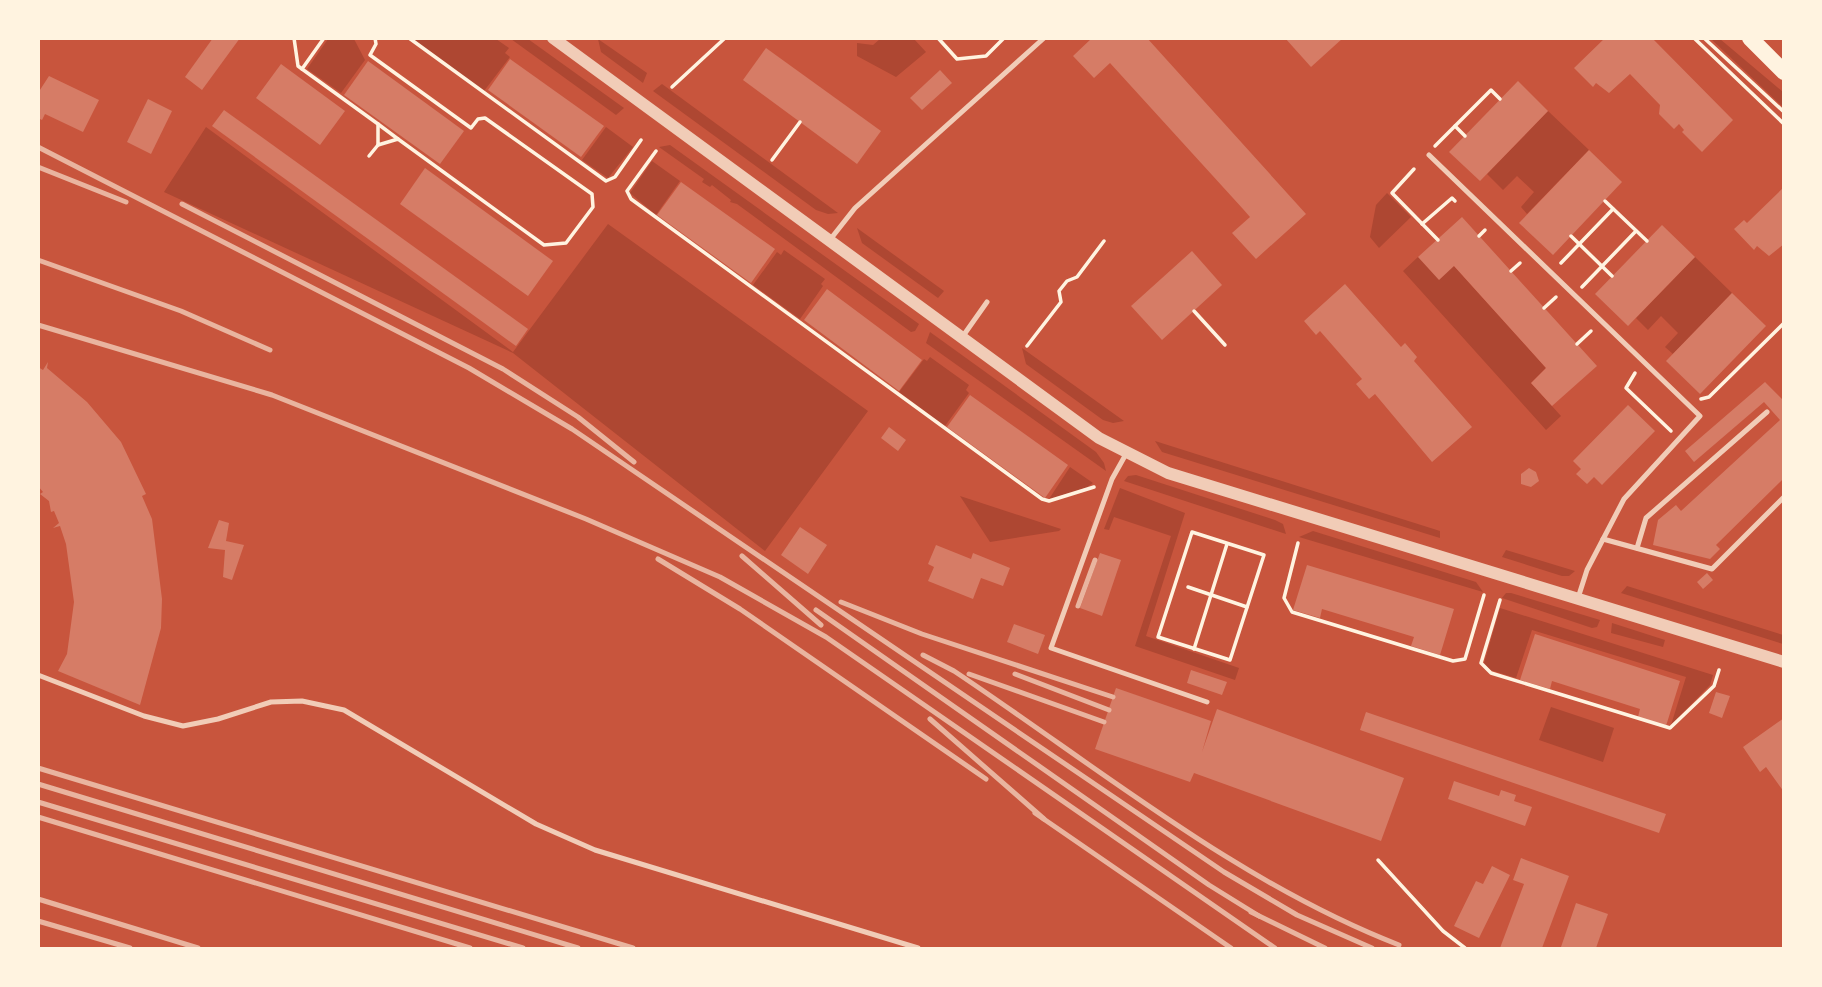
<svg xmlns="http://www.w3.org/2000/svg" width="1822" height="987" font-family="'Asap Condensed',sans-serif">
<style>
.green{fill:#ae4732}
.building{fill:#d67c66}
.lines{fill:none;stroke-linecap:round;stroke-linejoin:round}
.path{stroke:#fff3e0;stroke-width:3.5}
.service{stroke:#f1ccb7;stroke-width:5}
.tertiary{stroke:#f1ccb7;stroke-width:12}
.primary{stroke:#fff3e0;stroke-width:16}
.rail{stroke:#e9b49f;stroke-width:5}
</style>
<rect width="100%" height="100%" fill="#c8553d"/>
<g class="green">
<polygon points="328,39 354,39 365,60 341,93 307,69"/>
<polygon points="412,39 496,39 509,48 505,53 510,57 484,91"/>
<polygon points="511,39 528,39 624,108 616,115"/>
<polygon points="598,39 647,73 643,83 601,52"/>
<polygon points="880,39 914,39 926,52 896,77 857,56 857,43 873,45"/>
<polygon points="1711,39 1720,39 1783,92 1783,107"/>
<polygon points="662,84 838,213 828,214 816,210 653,91"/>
<polygon points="1548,111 1589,150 1527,214 1521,207 1534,192 1517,176 1503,190 1487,174"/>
<polygon points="206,127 513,352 608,224 868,411 765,551 513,353 164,192"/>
<polygon points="606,127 633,147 608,178 582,160"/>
<polygon points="670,145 919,324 915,331 911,332 737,204 730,202 731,200 712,185 710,187 702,182 704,179 659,147"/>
<polygon points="652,161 680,181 656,215 630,193"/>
<polygon points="1387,193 1411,217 1379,248 1370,237 1376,205"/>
<polygon points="857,228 944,291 938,298 862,243"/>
<polygon points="784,250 825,279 821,284 823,286 800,319 753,285 777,252 781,255"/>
<polygon points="1418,257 1454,266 1546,368 1531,383 1561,416 1546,430 1403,271"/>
<polygon points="1695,257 1732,293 1673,354 1665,347 1678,333 1661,316 1648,330 1636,318"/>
<polygon points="930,332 1096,452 1104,463 1106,471 926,343"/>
<polygon points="1022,348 1124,421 1113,423 1103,420 1026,364"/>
<polygon points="930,357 969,385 966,390 969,393 945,426 899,392 924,359 927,361"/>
<polygon points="1155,441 1440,531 1440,538 1162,452"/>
<polygon points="1070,467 1093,483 1086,488 1049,499"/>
<polygon points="1136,475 1275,520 1283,524 1286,534 1124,481 1128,476"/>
<polygon points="1120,488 1185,513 1146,636 1239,668 1235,680 1135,646 1171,536 1114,517 1109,530 1104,529"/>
<polygon points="960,496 1061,529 1059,531 990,542"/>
<polygon points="1313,531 1476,582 1483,592 1299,537"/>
<polygon points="1506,550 1575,571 1569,576 1562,576 1502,557"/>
<polygon points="1627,586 1783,635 1783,644 1621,593"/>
<polygon points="1506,593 1511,593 1600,620 1597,627 1592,628 1502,598"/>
<polygon points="1500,608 1713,675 1710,685 1671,725 1686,677 1532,630 1516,678 1490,670 1484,663"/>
<polygon points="1612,623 1665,640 1663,647 1611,633"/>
<polygon points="1551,707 1614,728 1603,762 1539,740"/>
</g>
<g class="building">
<polygon points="213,38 240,38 202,90 185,77"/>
<polygon points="1092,38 1147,38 1306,214 1256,259 1232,233 1250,217 1243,209 1110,63 1094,78 1073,56"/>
<polygon points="1285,38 1343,38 1311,67"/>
<polygon points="1605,38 1652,38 1733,120 1702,152 1682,132 1684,130 1679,124 1674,129 1659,114 1660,105 1630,74 1609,93 1596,83 1593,87 1574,68"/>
<polygon points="766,48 881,131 857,164 743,80"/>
<polygon points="510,59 604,126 581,157 488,90"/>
<polygon points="368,61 464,131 440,164 344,95"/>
<polygon points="281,64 345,111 320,145 256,98"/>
<polygon points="940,70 952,83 922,110 910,98"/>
<polygon points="49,76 99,100 83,132 45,114 42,120 38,118 38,93"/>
<polygon points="1518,81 1548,111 1480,181 1449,152"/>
<polygon points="148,99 172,111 151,154 127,142"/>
<polygon points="224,110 528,329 516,346 212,126"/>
<polygon points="1589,150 1622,182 1553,255 1519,223"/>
<polygon points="425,168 553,261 528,296 400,204"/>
<polygon points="681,182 775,249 751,283 657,215"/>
<polygon points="1784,187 1784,244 1769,256 1757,246 1754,250 1734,229 1744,220 1747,223"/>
<polygon points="1462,217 1597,366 1552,406 1531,383 1546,368 1454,266 1439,280 1418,257"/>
<polygon points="1662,225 1695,257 1628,326 1595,294"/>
<polygon points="1192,251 1222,285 1162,340 1131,306"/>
<polygon points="1345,284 1401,347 1405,343 1417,357 1414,361 1472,427 1432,462 1375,394 1369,399 1356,384 1362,379 1320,331 1316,335 1304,321"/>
<polygon points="827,289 922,360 899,391 804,320"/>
<polygon points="1732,293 1766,326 1700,394 1666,361"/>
<polygon points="48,362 47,368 87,402 121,442 146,494 142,496 152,519 162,599 161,628 140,705 58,671 67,654 74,602 66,544 60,526 53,528 59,523 54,511 51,512 49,501 40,494 43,492 38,486 38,367 43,370"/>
<polygon points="1765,382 1784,401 1784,478 1716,545 1720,549 1710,559 1653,545 1658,520 1676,505 1681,511 1780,420 1764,402 1694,462 1685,451"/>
<polygon points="970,395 1068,465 1045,498 947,427"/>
<polygon points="1628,405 1655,431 1602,485 1594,477 1587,484 1576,474 1581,469 1573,461"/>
<polygon points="889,427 906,440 898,451 881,438"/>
<polygon points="1529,468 1536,472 1539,481 1531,487 1521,484 1521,474"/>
<polygon points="219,520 229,523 226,541 244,545 232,580 223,577 225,550 208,548"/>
<polygon points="800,527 827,545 808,574 781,555"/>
<polygon points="936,545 971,559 973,553 1010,568 1003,586 981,578 973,599 928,581 934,567 928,564"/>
<polygon points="1100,553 1121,560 1102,616 1080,608"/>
<polygon points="1307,565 1454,609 1440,655 1411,646 1414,637 1322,609 1320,618 1293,610"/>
<polygon points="1707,573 1713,580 1703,589 1697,582"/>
<polygon points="1014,624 1045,635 1038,654 1007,642"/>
<polygon points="1535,634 1680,681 1666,726 1638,717 1640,709 1552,681 1550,689 1520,680"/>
<polygon points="1191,670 1227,682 1222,695 1187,683"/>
<polygon points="1116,688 1211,721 1202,752 1217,709 1404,778 1381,841 1194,773 1190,782 1095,749"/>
<polygon points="1716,692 1730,696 1722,718 1709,713"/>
<polygon points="1366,712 1666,814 1659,833 1360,730"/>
<polygon points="1784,718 1784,792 1766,767 1760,772 1743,747"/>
<polygon points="1454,781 1499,796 1501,790 1516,795 1514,801 1532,807 1525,826 1448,799"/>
<polygon points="1521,858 1569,876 1542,948 1500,948 1524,884 1513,880"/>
<polygon points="1492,866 1510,875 1479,938 1454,926 1476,881 1483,884"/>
<polygon points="1576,903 1608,914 1596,948 1561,947"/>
</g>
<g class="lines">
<g class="path">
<polyline points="294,38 298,66 302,69"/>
<polyline points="324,38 302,69 378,124 378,145 398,139 544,245 566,243 593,207 592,194 485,118 478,119 471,128 370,55 376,44 375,38"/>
<polyline points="409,38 606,181 615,177 641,140"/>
<polyline points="938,38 957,59 986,56 1004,38"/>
<polyline points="1694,38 1784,124"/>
<polyline points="1704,38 1784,112"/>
<polyline points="672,87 725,38"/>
<polyline points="378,124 398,139"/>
<polyline points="1455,126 1465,136"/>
<polyline points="1435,146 1491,90 1500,99"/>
<polyline points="656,151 627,191 631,199 1042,499 1049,501 1094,487"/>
<polyline points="369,156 378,145"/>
<polyline points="772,160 800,122"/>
<polyline points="1414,169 1392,193 1438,240"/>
<polyline points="1605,201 1647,241"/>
<polyline points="1422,224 1452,198 1455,201"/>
<polyline points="1479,236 1485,230"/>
<polyline points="1571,236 1612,276"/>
<polyline points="1561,263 1613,209"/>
<polyline points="1511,271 1520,263"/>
<polyline points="1582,287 1636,231"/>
<polyline points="1544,308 1556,297"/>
<polyline points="1194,311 1225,345"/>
<polyline points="1577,344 1591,331"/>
<polyline points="1027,346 1061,302 1059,291 1067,281 1077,277 1104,241"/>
<polyline points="1635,373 1626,388 1671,431"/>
<polyline points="1701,399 1709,397 1784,323"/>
<polygon points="1192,532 1264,555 1230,660 1158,637"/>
<polyline points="1298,543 1284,598 1292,612 1453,661 1465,659 1484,595"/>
<polyline points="1188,587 1247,607"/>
<polyline points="1500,600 1481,663 1491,673 1670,728 1714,686 1719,670"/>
<polyline points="1194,649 1227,544"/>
<polyline points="1378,860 1443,931 1465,948"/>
</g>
<g class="service">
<polyline points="1429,155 1700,416 1624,499 1587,570 1578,598"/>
<polyline points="829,241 855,208 1044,38"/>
<polyline points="963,336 987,302"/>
<polyline points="1126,454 1112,479 1051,648 1207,702"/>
<polyline points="1603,539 1712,569 1784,497"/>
<polyline points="1637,548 1646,518 1767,412"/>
<polyline points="38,675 144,716 183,726 218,719 271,702 302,701 344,710 536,824 595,850 918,948"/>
</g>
<polyline class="tertiary" points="553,38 1099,438 1168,473 1784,662"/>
<polyline class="primary" points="1750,38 1784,72"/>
<g class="rail">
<polyline points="38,147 469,368 572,429 1224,872 1297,915 1372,948"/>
<polyline points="38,167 126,202"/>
<polyline points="182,204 503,369 578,417 634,462"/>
<polyline points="38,260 181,311 270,350"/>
<polyline points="38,325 272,395 586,519 720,577 826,637 1275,948"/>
<polyline points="742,556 821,625"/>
<polyline points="658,559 740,609 986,779"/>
<polyline points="841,602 922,634 1113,697"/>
<polyline points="1078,606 1095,560"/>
<polyline points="816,610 1209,885 1259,916"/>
<path d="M923 655 954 671C1098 767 1237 882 1399 945"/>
<polyline points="969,674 1104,722"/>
<polyline points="1015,674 1109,710"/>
<polyline points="930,719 1044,819"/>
<polyline points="38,768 633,948"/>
<polyline points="38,784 578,948"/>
<polyline points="38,802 523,948"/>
<polyline points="1035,813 1231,948"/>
<polyline points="38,817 470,948"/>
<polyline points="38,899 198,948"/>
<polyline points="1251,912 1325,948"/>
<polyline points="38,921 130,948"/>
</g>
</g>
<rect width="1822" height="987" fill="none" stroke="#fff3e0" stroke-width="80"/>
</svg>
